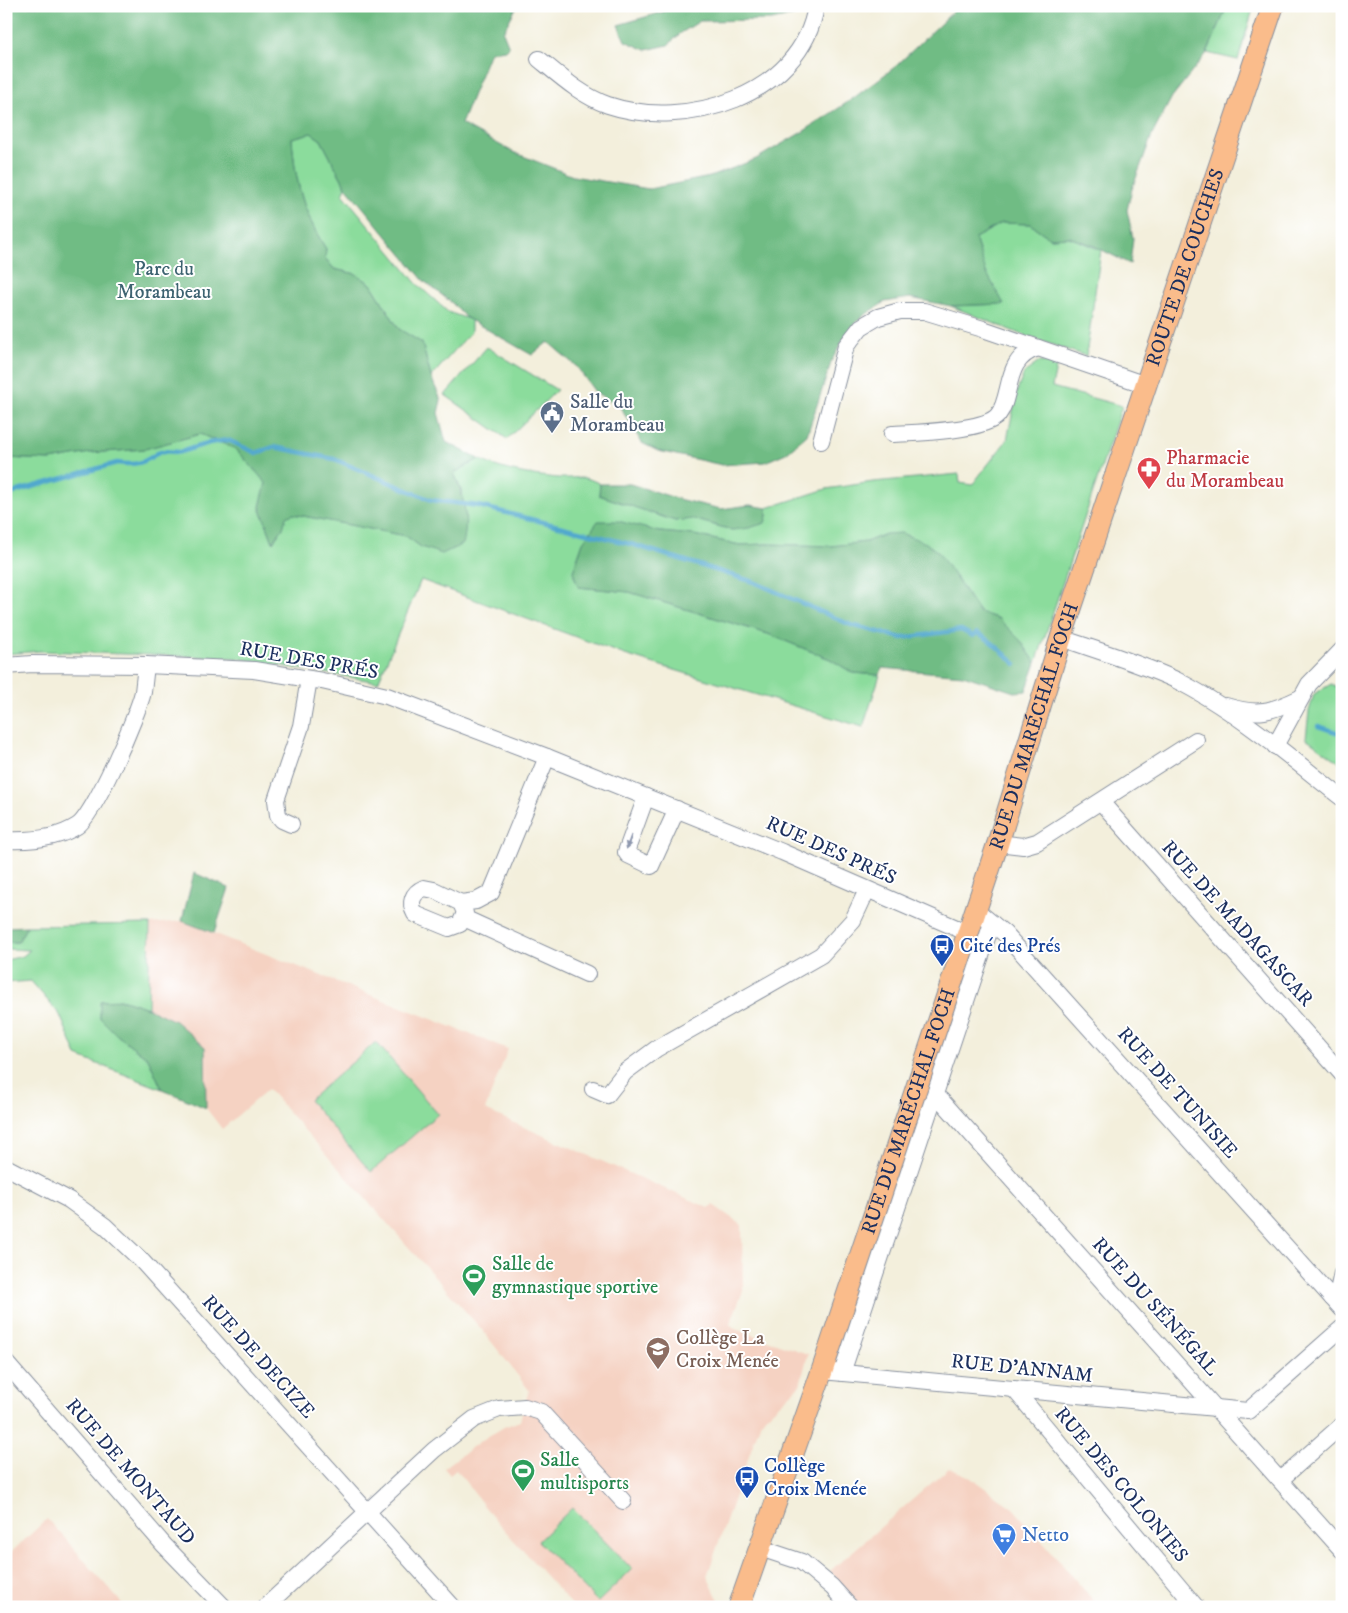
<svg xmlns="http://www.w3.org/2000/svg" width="1348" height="1613" font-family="'IM FELL DW Pica',serif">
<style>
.built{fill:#f5d2c2}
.green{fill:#8bdc9c;stroke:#53867d}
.forest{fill:#70bc84;stroke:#467671}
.water{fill:#51a8ce;stroke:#366c96}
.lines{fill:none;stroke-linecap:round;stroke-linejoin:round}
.stream{stroke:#51a8ce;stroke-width:4.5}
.minor-casing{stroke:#878f9d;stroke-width:18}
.major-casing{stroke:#878f9d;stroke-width:23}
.minor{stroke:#fff;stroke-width:16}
.major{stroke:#fabc8b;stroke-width:21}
.oneway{fill:#8d97ae}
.labels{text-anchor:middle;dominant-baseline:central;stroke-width:4;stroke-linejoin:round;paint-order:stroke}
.street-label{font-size:20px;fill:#1b2f5e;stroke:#fff}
.park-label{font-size:20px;fill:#3d6371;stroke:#fff}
.service-label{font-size:20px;fill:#4e5e75;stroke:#fff;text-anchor:start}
.health-label{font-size:20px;fill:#be3a42;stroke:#fff;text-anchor:start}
.transit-label{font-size:20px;fill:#164399;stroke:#fff;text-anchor:start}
.leisure-label{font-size:20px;fill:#27864d;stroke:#fff;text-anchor:start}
.education-label{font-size:20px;fill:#785e54;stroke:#fff;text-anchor:start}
.shop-label{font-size:20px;fill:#366cbe;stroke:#fff;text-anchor:start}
</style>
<rect width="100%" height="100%" fill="#fff"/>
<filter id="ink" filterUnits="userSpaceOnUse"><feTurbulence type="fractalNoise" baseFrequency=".02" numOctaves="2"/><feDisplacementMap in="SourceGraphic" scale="10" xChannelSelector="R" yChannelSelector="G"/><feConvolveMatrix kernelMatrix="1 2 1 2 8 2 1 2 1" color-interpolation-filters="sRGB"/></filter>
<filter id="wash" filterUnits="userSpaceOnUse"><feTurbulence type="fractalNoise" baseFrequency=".0096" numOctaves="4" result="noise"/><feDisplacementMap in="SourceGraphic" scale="20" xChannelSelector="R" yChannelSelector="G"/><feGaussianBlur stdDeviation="1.12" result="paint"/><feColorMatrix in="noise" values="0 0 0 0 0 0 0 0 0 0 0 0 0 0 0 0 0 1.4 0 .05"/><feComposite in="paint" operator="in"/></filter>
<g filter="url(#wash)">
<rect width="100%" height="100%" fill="#f3efdc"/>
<g class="built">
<polygon points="182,921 508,1049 485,1110 709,1208 713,1205 742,1225 743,1291 730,1324 735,1329 808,1354 800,1385 761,1421 707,1576 722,1607 574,1607 491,1515 461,1476 456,1470 450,1475 444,1468 479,1442 504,1427 520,1421 529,1390 483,1331 268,1089 222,1129 206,1108 205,1047 175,1021 148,1008 150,924"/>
<polygon points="949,1468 968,1476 1013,1508 1099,1607 862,1607 830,1571"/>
<polygon points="47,1519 69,1543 125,1607 6,1607 6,1557"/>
</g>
<g class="green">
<polygon points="1224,6 1254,6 1238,60 1207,53 1224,14"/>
<path d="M311 133 321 140 346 187 343 194 417 284 448 312 471 320V332L431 377 422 343 399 329 371 284 356 274 334 269 325 258 326 249C303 213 295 181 292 138Z"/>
<polygon points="1002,223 1030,224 1050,238 1069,237 1101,250 1086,356 1020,334 951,306 1003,304 986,272 975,238"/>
<polygon points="487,347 557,390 507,439 445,395"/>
<path d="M1039 362 1057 363 1052 387 1122 406 1036 663 1020 640 999 619 979 612 957 579 886 534 866 542 831 546 766 544 740 545 694 535 660 532 583 542 573 571 578 587 629 592 768 634 830 659 853 673 880 675 863 727 625 655 421 580 378 682 236 658 40 651 6 654V458L50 460 90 453 144 449 200 434 236 449 266 483 260 507 273 542 283 528 286 516 293 514 406 536 421 547 463 495 454 473 479 459C501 471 534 476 559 478 578 479 582 474 600 484L599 495 675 521 693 519 732 530 767 516V508L826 489 873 482 959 474 960 483 972 485 1007 440 1017 391 1024 373Z"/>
<polygon points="1331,684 1342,689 1342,764 1306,738 1309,711 1314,694"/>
<polygon points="150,924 148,1008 124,1000 101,1001 100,1018 117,1035 148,1058 162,1089 77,1056 60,1015 31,981 6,983 6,960 23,956 30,950 6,949 6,942 18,942 27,926"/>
<polygon points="376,1042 438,1114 371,1172 309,1100"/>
<polygon points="572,1508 632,1569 598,1602 538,1541"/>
</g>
<g class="forest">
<path d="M6 6H517L503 32 509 47 506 50 490 52 461 124 513 152 573 176 649 189 710 177 756 159 804 131 851 100 896 66 959 6H1224V14L1207 53 1172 97 1152 135 1132 189 1127 210 1133 238 1130 264 1092 245 1069 237 1050 238 1030 224 1002 223 975 238 986 272 1004 304 951 306 910 298 885 302 860 318 842 342 832 360 807 435 786 453 765 462 722 465 658 451 642 443 620 407 595 392 577 367 548 342 532 355 465 317 452 303 424 281 346 187 321 140 311 133 292 138C295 181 303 213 326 249L325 258 334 269 356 274 371 284 399 329 422 343 431 377 441 400 438 413 446 442 479 459 454 473C464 497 469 519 463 544L442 554 421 547 406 536 293 514 286 517 283 528 273 542 260 507 266 483 236 449 200 434 145 449 90 453 50 460 6 458Z"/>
<polygon points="669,6 797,6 795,15 772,20 700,21 681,33 668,45 646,50 625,41 618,25 666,11"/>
<polygon points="600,484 630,484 682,500 721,509 750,505 767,508 767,516 765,523 749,528 732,530 693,519 675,521 599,495"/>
<polygon points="598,521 618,521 660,532 694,535 740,545 766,544 831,546 866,542 886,534 901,533 926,543 938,552 979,612 999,619 1020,640 1036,663 1026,691 1014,692 963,675 882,668 880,675 853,673 830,659 768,634 629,592 578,587 573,572 583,542"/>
<polygon points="194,873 229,888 214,933 182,921"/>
<polygon points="27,926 18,942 6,942 6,927"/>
<polygon points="124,1000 148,1008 175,1021 205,1047 206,1108 162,1089 148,1058 117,1035 100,1018 100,1001"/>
</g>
<polygon class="water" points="1101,1447 1107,1448 1108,1463 1103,1468 1099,1464 1100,1455 1096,1452"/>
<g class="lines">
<g class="stream">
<path d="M6 497 18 491 117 463C136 466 145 463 160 451L180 452 209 443 228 440 256 453 274 447 334 459 431 500 479 506 634 545 754 582 851 625 902 638 961 630 973 636 977 633C991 639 1004 654 1016 664"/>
<polyline points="1318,726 1342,734"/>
</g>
</g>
</g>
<g filter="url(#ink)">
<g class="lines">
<defs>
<g id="minor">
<path d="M539 59C561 77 582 96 608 105 685 131 802 96 816 6"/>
<path d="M892 434C913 433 985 431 998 415 1013 396 1003 358 1038 348"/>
<polyline points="821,441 846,346 861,327 878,317 900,311 924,311 983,329 1146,385"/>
<path d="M1061 638C1099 651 1139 663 1176 680 1234 709 1291 758 1342 798"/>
<polyline points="6,666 32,664 146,665 254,670 322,681 387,696 547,757 782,852 968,933"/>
<path d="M1226 706C1258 716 1271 712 1300 698"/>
<polyline points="1275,746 1309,684 1342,650"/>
<polyline points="646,797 626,852 628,855 651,866 677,809"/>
<polyline points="1101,802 1342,1074"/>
<polyline points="291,824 282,820 278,815 276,800 301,726 309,679"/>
<path d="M6 840C30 841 57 839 77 826 94 816 138 714 143 692 144 683 145 674 146 665"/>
<polyline points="998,843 1023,846 1037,842 1196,740"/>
<path d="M424 888 434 890 461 903 465 913 460 924 449 928 415 914C409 903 412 893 424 888Z"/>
<polyline points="461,903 476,901 491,893 547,757"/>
<polyline points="975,913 982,915 1005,934 1342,1309"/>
<polyline points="464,918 587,974"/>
<polyline points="593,1089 607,1095 625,1072 656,1049 821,955 853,920 867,890"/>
<polyline points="934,1097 941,1100 1342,1550"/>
<polyline points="6,1167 69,1200 105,1226 141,1260 453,1607"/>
<polyline points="1332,1298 1338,1291 1342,1273"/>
<polyline points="6,1363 164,1545 224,1607"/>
<polyline points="822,1371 1248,1411 1342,1328"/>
<polyline points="842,1373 992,923"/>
<polyline points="1014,1389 1196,1607"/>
<polyline points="1280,1480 1342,1425"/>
<polyline points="760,1548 802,1562 832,1587 850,1607"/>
<polyline points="265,1607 434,1450 474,1419 499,1409 525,1407 541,1412 623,1501"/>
</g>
<g id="major">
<path id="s1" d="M739 1607 822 1371 998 843 1061 638 1273 6"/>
</g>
</defs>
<use href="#minor" class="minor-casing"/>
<use href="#major" class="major-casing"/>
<use href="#minor" class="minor"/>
<use href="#major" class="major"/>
</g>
<defs><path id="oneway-solid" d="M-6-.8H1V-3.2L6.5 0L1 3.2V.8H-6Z" transform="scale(1.25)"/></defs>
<use class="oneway" href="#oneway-solid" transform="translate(629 842) rotate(110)"/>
</g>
<defs>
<symbol id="civic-pin" viewBox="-11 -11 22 30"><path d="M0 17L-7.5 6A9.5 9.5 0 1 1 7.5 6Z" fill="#5c6f8a" stroke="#fff"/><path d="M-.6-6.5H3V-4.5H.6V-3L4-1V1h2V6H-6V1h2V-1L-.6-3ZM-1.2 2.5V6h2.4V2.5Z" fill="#fff"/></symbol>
<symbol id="pharmacy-pin" viewBox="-11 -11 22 30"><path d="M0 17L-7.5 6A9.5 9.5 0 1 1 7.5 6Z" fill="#e0444e" stroke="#fff"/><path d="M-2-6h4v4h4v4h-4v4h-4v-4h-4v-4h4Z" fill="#fff"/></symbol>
<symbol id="bus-pin" viewBox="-11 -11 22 30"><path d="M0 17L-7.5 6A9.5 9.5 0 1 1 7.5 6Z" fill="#1a4fb4" stroke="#fff"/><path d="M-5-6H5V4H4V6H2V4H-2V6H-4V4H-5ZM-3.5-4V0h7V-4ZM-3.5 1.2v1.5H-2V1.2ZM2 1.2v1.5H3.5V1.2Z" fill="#fff"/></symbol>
<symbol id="stadium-pin" viewBox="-11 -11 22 30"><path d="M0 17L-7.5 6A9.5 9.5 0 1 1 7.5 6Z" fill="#2e9e5b" stroke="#fff"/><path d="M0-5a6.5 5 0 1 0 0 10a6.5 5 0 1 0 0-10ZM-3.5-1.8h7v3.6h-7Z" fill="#fff"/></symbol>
<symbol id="school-pin" viewBox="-11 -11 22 30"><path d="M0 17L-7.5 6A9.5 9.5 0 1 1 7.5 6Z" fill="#8d6e63" stroke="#fff"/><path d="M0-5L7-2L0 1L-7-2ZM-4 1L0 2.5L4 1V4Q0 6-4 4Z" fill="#fff"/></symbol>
<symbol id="supermarket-pin" viewBox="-11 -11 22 30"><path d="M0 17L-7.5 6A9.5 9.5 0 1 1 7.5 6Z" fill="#3f7fe0" stroke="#fff"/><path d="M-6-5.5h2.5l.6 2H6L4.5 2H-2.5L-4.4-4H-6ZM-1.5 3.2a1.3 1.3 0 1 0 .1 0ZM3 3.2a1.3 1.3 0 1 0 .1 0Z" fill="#fff"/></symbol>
</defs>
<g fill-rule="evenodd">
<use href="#civic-pin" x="538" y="399" width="28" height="38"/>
<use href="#pharmacy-pin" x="1135" y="455" width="28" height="38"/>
<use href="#bus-pin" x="928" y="932" width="28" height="38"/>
<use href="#stadium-pin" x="460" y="1262" width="28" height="38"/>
<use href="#school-pin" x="644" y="1335" width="28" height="38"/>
<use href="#stadium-pin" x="509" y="1457" width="28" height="38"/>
<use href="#bus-pin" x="733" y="1464" width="28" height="38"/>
<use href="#supermarket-pin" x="990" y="1521" width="28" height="38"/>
</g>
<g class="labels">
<g class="street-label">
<text stroke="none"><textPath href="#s1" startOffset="1412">ROUTE DE COUCHES</textPath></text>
<text transform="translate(309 661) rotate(10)">RUE DES PRÉS</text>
<text stroke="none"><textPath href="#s1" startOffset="929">RUE DU MARÉCHAL FOCH</textPath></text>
<text transform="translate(831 851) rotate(24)">RUE DES PRÉS</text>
<text transform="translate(1237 924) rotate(48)">RUE DE MADAGASCAR</text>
<text transform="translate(1177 1093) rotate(48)">RUE DE TUNISIE</text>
<text stroke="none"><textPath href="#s1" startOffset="524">RUE DU MARÉCHAL FOCH</textPath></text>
<text transform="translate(1155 1307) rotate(48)">RUE DU SÉNÉGAL</text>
<text transform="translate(258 1357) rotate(48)">RUE DE DECIZE</text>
<text transform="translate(1022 1369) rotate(6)">RUE D'ANNAM</text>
<text transform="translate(130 1472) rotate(49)">RUE DE MONTAUD</text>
<text transform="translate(1121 1485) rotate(50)">RUE DES COLONIES</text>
</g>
<g class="park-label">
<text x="164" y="269">Parc du<tspan x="164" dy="23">Morambeau</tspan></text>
</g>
<g class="service-label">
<text x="570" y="402">Salle du<tspan x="570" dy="23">Morambeau</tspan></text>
</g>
<g class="health-label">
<text x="1166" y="458">Pharmacie<tspan x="1166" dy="23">du Morambeau</tspan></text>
</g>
<g class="transit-label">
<text x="960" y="946">Cité des Prés</text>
<text x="764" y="1466">Collège<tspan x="764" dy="23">Croix Menée</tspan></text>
</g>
<g class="leisure-label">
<text x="492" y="1264">Salle de<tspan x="492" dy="23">gymnastique sportive</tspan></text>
<text x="540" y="1460">Salle<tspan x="540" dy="23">multisports</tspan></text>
</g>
<g class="education-label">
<text x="676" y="1338">Collège La<tspan x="676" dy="23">Croix Menée</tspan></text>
</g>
<g class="shop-label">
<text x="1022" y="1535">Netto</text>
</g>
</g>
<rect width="1348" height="1613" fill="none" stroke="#fff" stroke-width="25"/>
</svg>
